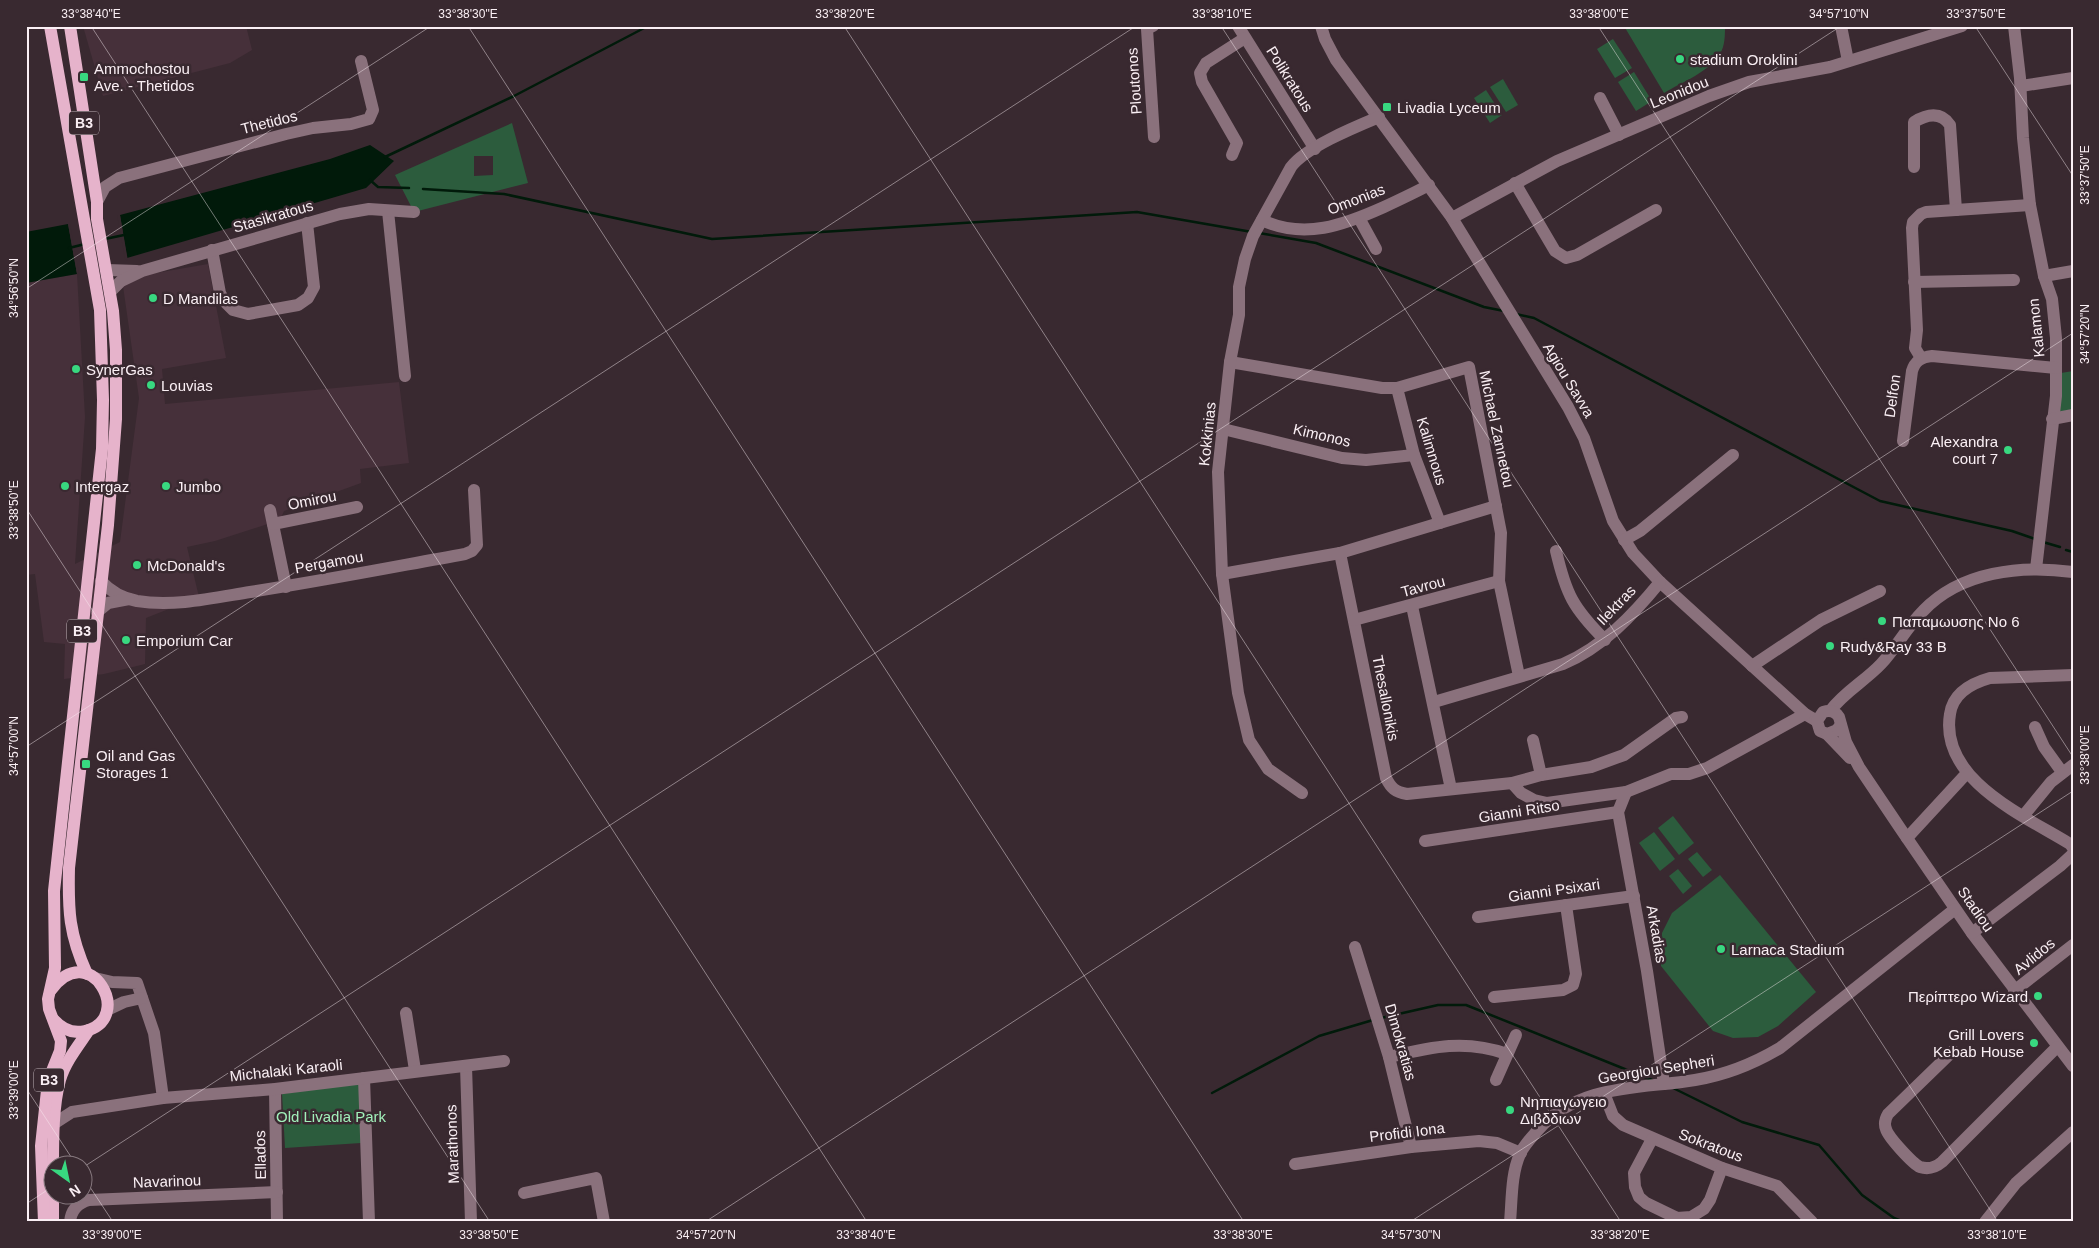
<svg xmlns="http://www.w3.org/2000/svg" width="2099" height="1248" font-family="Helvetica,sans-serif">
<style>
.built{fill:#46303a}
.green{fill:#2c5c3d;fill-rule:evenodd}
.water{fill:#011a0a}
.pier{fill:#392930}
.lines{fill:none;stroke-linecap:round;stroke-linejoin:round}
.stream{stroke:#011a0a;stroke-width:2.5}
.minor{stroke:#8a717c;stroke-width:12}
.major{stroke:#e6b3cb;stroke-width:12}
.ticks{fill:none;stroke:#faeff4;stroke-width:1;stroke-opacity:0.45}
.poi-dot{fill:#38d880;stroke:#392930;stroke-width:2}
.labels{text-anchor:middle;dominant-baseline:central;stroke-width:5;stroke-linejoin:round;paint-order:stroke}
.shield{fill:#392930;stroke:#c0b4b9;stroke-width:1}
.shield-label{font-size:14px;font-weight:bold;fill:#faeff4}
.poi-label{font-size:15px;fill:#faeff4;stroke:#392930;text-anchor:start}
.street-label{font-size:15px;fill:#faeff4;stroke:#392930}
.park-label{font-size:15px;fill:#a1f0ba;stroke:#392930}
.neatline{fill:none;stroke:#faeff4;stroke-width:2}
.ticks-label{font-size:12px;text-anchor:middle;fill:#faeff4}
</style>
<rect width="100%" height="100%" fill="#392930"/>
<g class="built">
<polygon points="83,26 246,26 252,50 230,63 103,96"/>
<polygon points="208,264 226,358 162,369 165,404 399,382 409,463 360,469 361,483 284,511 280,520 215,541 187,547 199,597 146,618 145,664 104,674 64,679 65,644 44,642 35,574 26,575 26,283 77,274 85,417 75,564 120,542 139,398 123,286 150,274"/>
</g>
<g class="green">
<path d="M1624 26H1725C1725 35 1725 46 1720 54 1709 72 1682 82 1664 93Z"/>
<polygon points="1613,39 1632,68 1615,78 1597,49"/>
<polygon points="1634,72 1652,101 1636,111 1618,82"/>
<polygon points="1503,79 1518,105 1506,112 1490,87"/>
<polygon points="1486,90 1502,115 1490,123 1474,98"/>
<path d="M512 123 528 183 414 212 395 175ZM474 156H493V175L474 176Z"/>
<polygon points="2073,371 2073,410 2057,412 2061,373"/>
<polygon points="1673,816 1694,843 1679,855 1658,828"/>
<polygon points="1654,832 1675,859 1660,871 1639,843"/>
<polygon points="1697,852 1712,870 1703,877 1688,859"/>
<polygon points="1678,869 1692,886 1683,894 1669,876"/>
<polygon points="1720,875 1816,992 1778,1026 1758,1037 1733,1038 1713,1031 1661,966 1662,933 1672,913"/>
<polygon points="364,1082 361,1143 285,1148 282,1094"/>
</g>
<g class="water">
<polygon points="370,145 394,161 366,188 127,258 120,215 330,159"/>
<polygon points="68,224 77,274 26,283 26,232"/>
</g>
<g class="pier">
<polygon points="117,215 120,215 128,261 125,259"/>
<polygon points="68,224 70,224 79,273 77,274"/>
</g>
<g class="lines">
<g class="stream">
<polyline points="385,157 514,96 648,26"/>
<polyline points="370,180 378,187 409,188"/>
<polyline points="423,189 504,194 712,239 1137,212 1252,232"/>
<polyline points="1259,233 1316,243 1484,307 1504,311"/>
<polyline points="105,239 124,235"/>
<polyline points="69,248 85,244"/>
<polyline points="1516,314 1534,318 1880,501 2012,531 2035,539"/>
<polyline points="2043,542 2060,547"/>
<polyline points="2066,550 2073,552"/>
<polyline points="1381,1018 1438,1005 1466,1005 1652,1080"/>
<polyline points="1673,1088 1742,1122 1819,1145 1862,1195 1894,1218 1904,1222"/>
<polyline points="1212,1093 1319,1036 1373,1020"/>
</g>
<g class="minor">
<polyline points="1153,26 1147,29 1154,137"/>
<polyline points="1238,26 1315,149"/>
<polyline points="1321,26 1325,39 1336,60 1452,218 1568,407 1584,438 1613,521 1633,553 1660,582 1805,714 1817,721"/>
<polyline points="1841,26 1848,61"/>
<polyline points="2014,26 2020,78 2023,138 2030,205 2044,276 2052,299 2056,338 2056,396 2036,569"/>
<polyline points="2021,86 2073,78"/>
<polyline points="1600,98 1619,135"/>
<polyline points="1232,155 1237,143 1202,82 1200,73 1206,63 1245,38"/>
<path d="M1914 167V122C1927 114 1941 111 1950 125L1956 210"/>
<polyline points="1515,183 1555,251 1566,258 1577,255 1656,210"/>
<polyline points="97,202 105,187 119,178 286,134 313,128 351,124 369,119 373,110 361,61"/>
<polyline points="388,211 405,376"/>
<polyline points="1359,218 1376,249"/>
<polyline points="1452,218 1557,161 1709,96 1749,82 1830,67 1962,26"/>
<path d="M1262 220C1304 240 1344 225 1384 207 1399 200 1414 193 1429 185"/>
<polyline points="212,250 220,293 224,301 233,310 248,314 298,305 308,298 314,287 307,223"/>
<polyline points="107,270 137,271"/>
<polyline points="2044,276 2073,271"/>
<polyline points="1914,282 2014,280"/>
<polyline points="111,291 121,281 142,271 340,214 369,209 414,212"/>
<polyline points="1921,358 1915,348 1917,330 1912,228 1913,222 1921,214 1926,212 2030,205"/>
<polyline points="1230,362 1382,388 1397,388 1469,367 1501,533 1499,581 1519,676"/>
<polyline points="1397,388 1414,455 1440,523"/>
<polyline points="2052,419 2073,415"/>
<polyline points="1223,429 1342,458 1366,460 1414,455"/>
<path d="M1903 441 1912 371C1915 361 1921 357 1932 356L2056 368"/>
<polyline points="270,510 286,587"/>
<polyline points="273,524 357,507"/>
<polyline points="1624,540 1640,531 1733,455"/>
<path d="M1556 551C1566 594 1573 608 1605 640"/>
<path d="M1340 553 1386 778C1391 788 1395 792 1407 794L1512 783 1541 775 1591 767 1624 755 1676 718 1682 717"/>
<polyline points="1222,574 1340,553 1496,506"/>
<path d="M101 581C110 591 122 598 137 601 174 607 213 598 250 592 322 581 393 567 465 554L472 551 477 545 474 490"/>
<polyline points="1412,606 1451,789"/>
<polyline points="97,612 108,603 129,599"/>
<polyline points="1354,620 1499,581"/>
<polyline points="1752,666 1821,620 1880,591"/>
<path d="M2073 675 1990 678C1972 683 1953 693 1950 714 1939 780 2025 816 2070 844L2073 848"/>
<path d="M1434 702 1563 664C1603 647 1633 615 1660 582"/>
<path d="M1830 711C1844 692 1865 681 1881 664 1896 648 1907 627 1923 611 1961 571 2021 565 2073 572"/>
<path d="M1841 724 1837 730 1827 734 1820 731 1817 721 1823 712C1830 710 1835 711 1839 717L1846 742 1859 767 1900 828 1972 933 2073 1066"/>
<polyline points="2035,727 2044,747 2062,772"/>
<polyline points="1827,734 1850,758"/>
<polyline points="1533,740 1541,775"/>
<polyline points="1512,783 1521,793 1534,800 1547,803 1626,792 1671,774 1689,774 1707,768 1805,714"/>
<polyline points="1626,792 1618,812 1647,971 1664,1084"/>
<path d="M1302 793 1268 769 1249 740 1238 693 1222 574 1218 472 1230 362 1239 315V287L1245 259 1253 236 1291 167C1306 147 1355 127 1379 117"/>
<polyline points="2024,815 2051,782 2073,765"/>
<polyline points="1907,838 1967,773"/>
<polyline points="1425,841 1618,812"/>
<polyline points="1478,917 1634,896"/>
<polyline points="1972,933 2060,866 2073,854"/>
<polyline points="1355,947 1389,1057 1411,1147"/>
<polyline points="95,978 112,982 137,983 154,1033 163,1098"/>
<polyline points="2014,991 2073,945"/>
<polyline points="1494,997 1563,990 1573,985 1576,974 1566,905"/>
<polyline points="107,1010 124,1002 142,998"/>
<polyline points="406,1013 415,1070"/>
<path d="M1953 1051 1888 1114C1885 1119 1884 1124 1886 1129 1888 1137 1913 1164 1920 1167 1929 1170 1936 1167 1942 1162L2057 1047"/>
<path d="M1389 1057C1432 1047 1465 1039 1507 1054"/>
<polyline points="466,1066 471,1222"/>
<polyline points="364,1078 369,1222"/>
<polyline points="1496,1080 1516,1035"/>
<polyline points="275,1089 277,1222"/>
<polyline points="1604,1093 1613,1116 1623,1125 1722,1168 1777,1186 1812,1222"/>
<polyline points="55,1123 72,1112 163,1098 275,1089 504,1061"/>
<polyline points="1652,1139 1634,1173 1635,1187 1639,1197 1646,1203 1677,1218 1691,1217 1704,1209 1710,1200 1722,1168"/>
<polyline points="1295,1164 1411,1147 1479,1141 1497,1143 1521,1153"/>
<polyline points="524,1193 596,1178 604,1222"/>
<path d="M70 1222C71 1210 78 1203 89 1200L277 1192"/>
<path d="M1510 1222C1512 1200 1511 1174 1520 1154 1524 1145 1531 1138 1538 1130 1580 1082 1645 1089 1695 1080 1726 1075 1753 1064 1780 1048L1955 909"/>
<polyline points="1985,1222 2016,1183 2073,1132"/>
</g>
<g class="major">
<path d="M70 26 97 202V219L113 311 116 350V419L108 525 69 868C68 911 69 934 87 974"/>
<path d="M51 990C90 937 136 1019 85 1031 72 1034 62 1029 54 1020"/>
<path d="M53 1166C53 1139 53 1105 60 1080 65 1062 79 1045 89 1030"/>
<polyline points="53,1196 53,1222"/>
<polyline points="44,1222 41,1146 48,1081 60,1051 61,1041 49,1009 48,999 55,968 54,891 102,449 103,400 100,310 50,26"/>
</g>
</g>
<path class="ticks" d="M91 26 867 1222M468 26 1244 1222M844 26 1621 1222M1221 26 1998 1222M1598 26 2073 757M1975 26 2073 176M26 289 431 26M26 508 490 1222M26 747 1136 26M26 1088 77 1166M82 1168 1841 26M82 1175 113 1222M26 1204 52 1187M705 1222 2073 333M1410 1222 2073 791"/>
<g class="poi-dot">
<circle cx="1680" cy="59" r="5"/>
<rect x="79" y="72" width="10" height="10" rx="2.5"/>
<rect x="1382" y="102" width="10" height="10" rx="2.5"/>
<circle cx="153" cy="298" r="5"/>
<circle cx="76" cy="369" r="5"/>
<circle cx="151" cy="385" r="5"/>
<circle cx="2008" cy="450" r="5"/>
<circle cx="65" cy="486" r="5"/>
<circle cx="166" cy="486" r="5"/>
<circle cx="137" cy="565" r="5"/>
<circle cx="1882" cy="621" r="5"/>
<circle cx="126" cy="640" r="5"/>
<circle cx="1830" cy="646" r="5"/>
<rect x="81" y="759" width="10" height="10" rx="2.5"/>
<circle cx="1721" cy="949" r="5"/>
<circle cx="2038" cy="996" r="5"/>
<circle cx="2034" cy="1043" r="5"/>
<circle cx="1510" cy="1110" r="5"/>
</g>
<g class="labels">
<g class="shield">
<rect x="69" y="111.5" width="30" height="23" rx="4"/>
<rect x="67" y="619.5" width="30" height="23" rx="4"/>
<rect x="34" y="1068.5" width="30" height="23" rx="4"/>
</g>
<g class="shield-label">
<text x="84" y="123">B3</text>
<text x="82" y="631">B3</text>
<text x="49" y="1080">B3</text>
</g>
<g class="poi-label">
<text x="1690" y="59">stadium Oroklini</text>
<text x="94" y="68">Ammochostou<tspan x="94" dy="17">Ave. - Thetidos</tspan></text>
<text x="1397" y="107">Livadia Lyceum</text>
<text x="163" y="298">D Mandilas</text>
<text x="86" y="369">SynerGas</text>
<text x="161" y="385">Louvias</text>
<text x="1998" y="441" text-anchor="end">Alexandra<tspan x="1998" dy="17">court 7</tspan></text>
<text x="75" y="486">Intergaz</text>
<text x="176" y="486">Jumbo</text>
<text x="147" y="565">McDonald's</text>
<text x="1892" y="621">Παπαμωυσης No 6</text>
<text x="136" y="640">Emporium Car</text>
<text x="1840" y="646">Rudy&amp;Ray 33 B</text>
<text x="96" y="755">Oil and Gas<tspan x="96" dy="17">Storages 1</tspan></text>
<text x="1731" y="949">Larnaca Stadium</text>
<text x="2028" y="996" text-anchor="end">Περίπτερο Wizard</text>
<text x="2024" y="1034" text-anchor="end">Grill Lovers<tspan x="2024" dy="17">Kebab House</tspan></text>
<text x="1520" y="1101">Νηπιαγωγειο<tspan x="1520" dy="17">Διβδδιων</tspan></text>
</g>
<g class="street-label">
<text transform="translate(1290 79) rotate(58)">Polikratous</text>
<text transform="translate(1134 81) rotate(-94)">Ploutonos</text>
<text transform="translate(1679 92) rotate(-22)">Leonidou</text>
<text transform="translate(269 122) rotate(-14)">Thetidos</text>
<text transform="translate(1356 199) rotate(-21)">Omonias</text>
<text transform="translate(273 216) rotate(-16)">Stasikratous</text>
<text transform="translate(2036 328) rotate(-96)">Kalamon</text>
<text transform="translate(1569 380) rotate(59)">Agiou Savva</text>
<text transform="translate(1892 396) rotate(-82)">Delfon</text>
<text transform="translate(1497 429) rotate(78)">Michael Zannetou</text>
<text transform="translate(1207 434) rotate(-84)">Kokkinias</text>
<text transform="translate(1322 435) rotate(13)">Kimonos</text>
<text transform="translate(1432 451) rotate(73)">Kalimnous</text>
<text transform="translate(312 500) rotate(-11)">Omirou</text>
<text transform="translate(329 562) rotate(-10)">Pergamou</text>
<text transform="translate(1423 586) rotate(-15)">Tavrou</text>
<text transform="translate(1616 605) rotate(-46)">Ilektras</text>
<text transform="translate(1386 698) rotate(79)">Thesallonikis</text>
<text transform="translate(1519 811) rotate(-9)">Gianni Ritso</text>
<text transform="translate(1554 890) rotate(-8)">Gianni Psixari</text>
<text transform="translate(1976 909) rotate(55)">Stadiou</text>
<text transform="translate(1657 934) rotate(80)">Arkadias</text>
<text transform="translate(2034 956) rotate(-39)">Avlidos</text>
<text transform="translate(1401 1042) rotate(74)">Dimokratias</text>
<text transform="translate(1656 1069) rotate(-9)">Georgiou Sepheri</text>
<text transform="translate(286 1070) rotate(-6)">Michalaki Karaoli</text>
<text transform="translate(1407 1132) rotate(-7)">Profidi Iona</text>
<text transform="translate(452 1144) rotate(-92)">Marathonos</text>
<text transform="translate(1711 1145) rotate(21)">Sokratous</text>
<text transform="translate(260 1155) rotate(-91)">Ellados</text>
<text transform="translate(167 1181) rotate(-2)">Navarinou</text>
</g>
<g class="park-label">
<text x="331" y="1116">Old Livadia Park</text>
</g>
</g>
<rect width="2099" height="1248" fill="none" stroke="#392930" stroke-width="55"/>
<g transform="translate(68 1180) rotate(147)"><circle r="24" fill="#392930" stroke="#86787e"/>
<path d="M0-4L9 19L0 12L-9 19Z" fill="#38d880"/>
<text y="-8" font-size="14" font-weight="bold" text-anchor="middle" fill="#faeff4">N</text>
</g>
<rect x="28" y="28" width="2044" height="1192" class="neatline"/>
<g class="ticks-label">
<text x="91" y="18">33°38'40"E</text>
<text x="468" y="18">33°38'30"E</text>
<text x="845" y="18">33°38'20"E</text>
<text x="1222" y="18">33°38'10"E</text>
<text x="1599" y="18">33°38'00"E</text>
<text x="1839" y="18">34°57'10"N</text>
<text x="1976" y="18">33°37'50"E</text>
<text transform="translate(2085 175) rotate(-90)" y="4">33°37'50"E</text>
<text transform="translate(14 288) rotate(-90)" y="4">34°56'50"N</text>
<text transform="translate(2085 334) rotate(-90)" y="4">34°57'20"N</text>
<text transform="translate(14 510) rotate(-90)" y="4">33°38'50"E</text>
<text transform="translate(14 746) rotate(-90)" y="4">34°57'00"N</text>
<text transform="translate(2085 755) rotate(-90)" y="4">33°38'00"E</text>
<text transform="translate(14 1090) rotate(-90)" y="4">33°39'00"E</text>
<text x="112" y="1239">33°39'00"E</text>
<text x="489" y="1239">33°38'50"E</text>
<text x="706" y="1239">34°57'20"N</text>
<text x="866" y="1239">33°38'40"E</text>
<text x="1243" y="1239">33°38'30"E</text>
<text x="1411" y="1239">34°57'30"N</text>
<text x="1620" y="1239">33°38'20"E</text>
<text x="1997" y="1239">33°38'10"E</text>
</g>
</svg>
